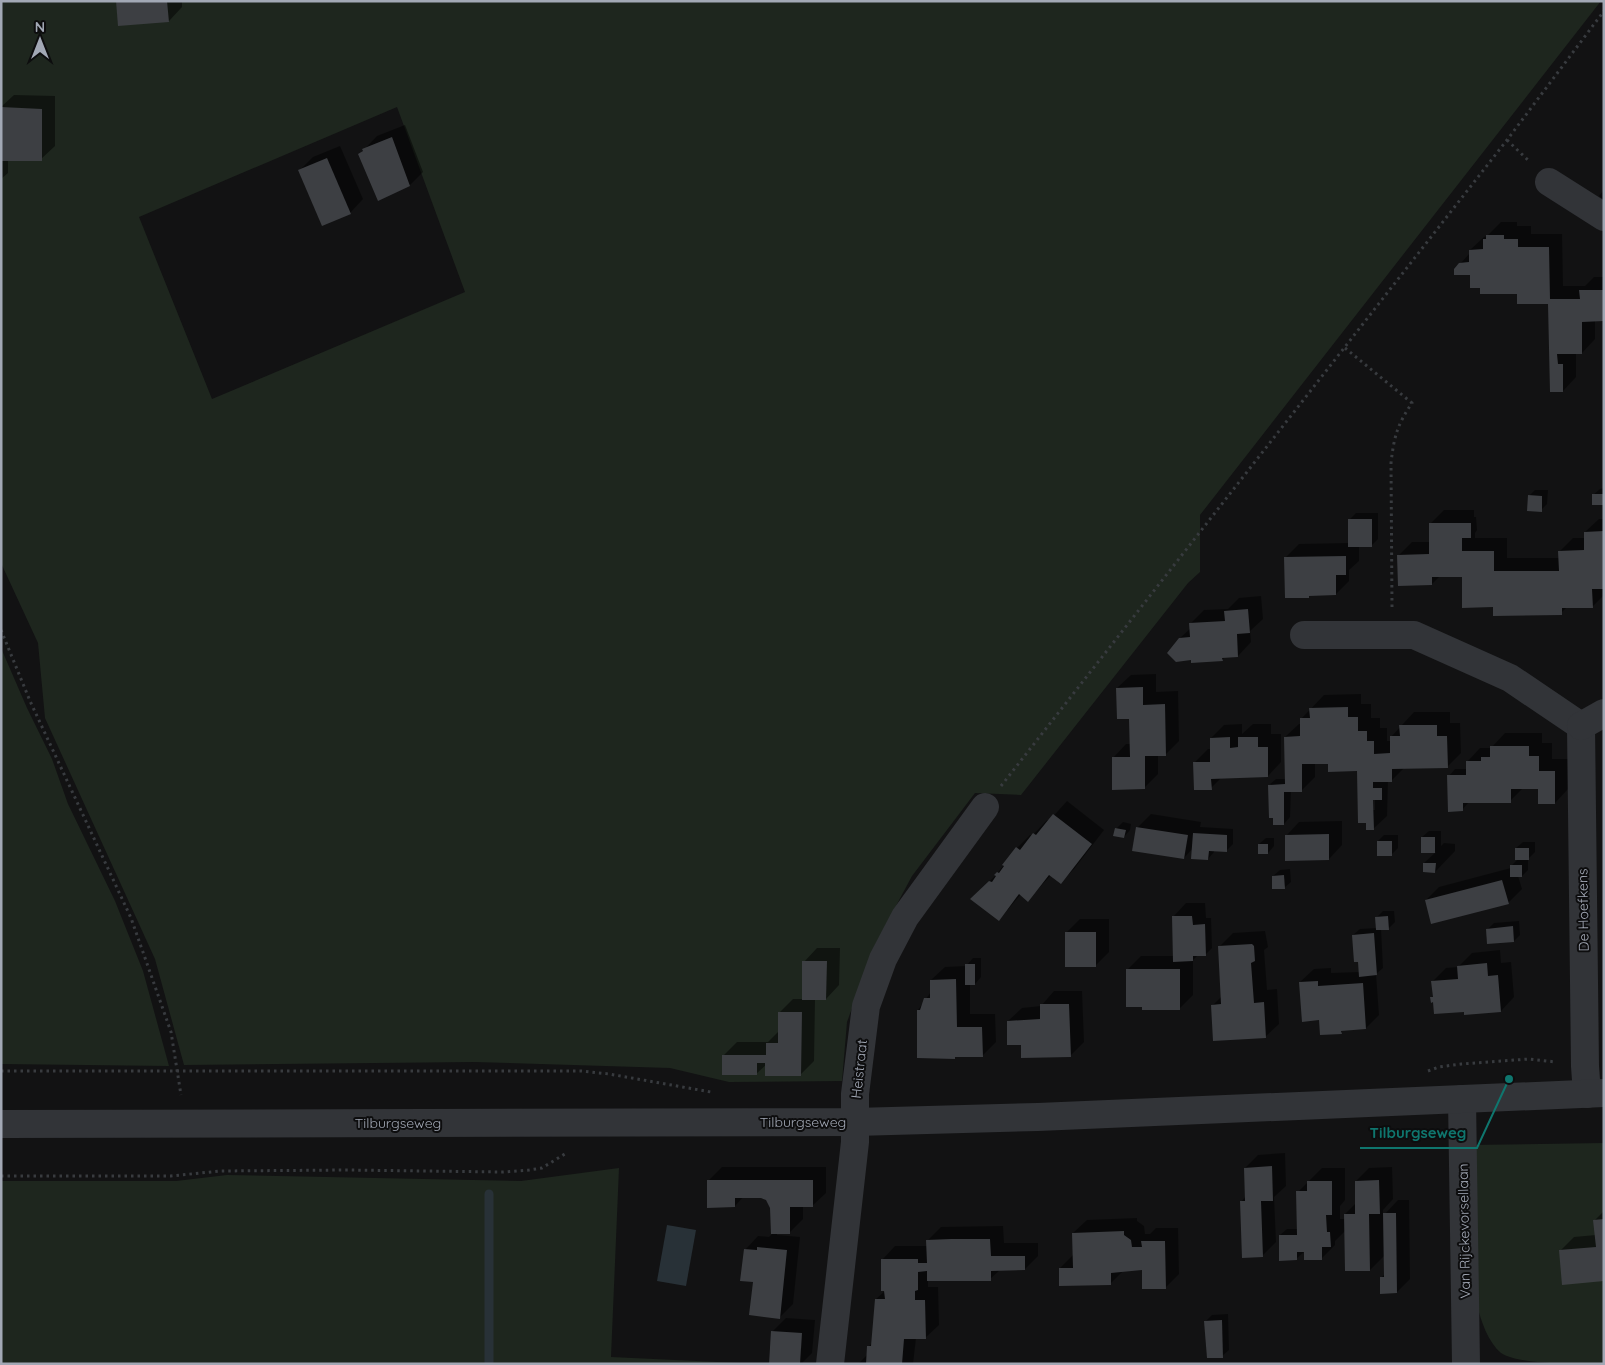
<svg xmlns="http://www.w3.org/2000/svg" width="1605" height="1365" font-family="Quicksand,sans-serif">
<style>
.green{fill:#1e261e;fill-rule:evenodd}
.water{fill:#283137}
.shadow{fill:#0007;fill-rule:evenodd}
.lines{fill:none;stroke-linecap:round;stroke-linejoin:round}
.stream{stroke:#283137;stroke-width:9}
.building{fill:#3d3f43}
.path{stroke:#383b3f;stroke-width:3;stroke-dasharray:2.5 4;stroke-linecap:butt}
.minor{stroke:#323438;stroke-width:28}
.labels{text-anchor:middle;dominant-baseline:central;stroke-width:4;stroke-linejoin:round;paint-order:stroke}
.street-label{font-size:14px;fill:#a2a8b5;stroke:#0d0d0e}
.leader{fill:none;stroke:#0f766e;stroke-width:2}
.callout-dot{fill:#0f766e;stroke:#0d0d0e;stroke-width:2}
.callout-label{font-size:15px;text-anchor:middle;font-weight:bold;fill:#0f766e;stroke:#0d0d0e;stroke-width:4;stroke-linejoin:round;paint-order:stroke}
</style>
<rect width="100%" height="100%" fill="#121213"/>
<g class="green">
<path d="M1 1H1601L1200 515V572L1188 583 1021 795 975 793 912 876 875 945 847 1022 842 1081 729 1082 670 1068 474 1062 184 1065 155 959 45 718 38 643 1 563ZM397 107 465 292 212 399 139 217Z"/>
<polygon points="1,648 27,708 52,759 68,804 115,901 143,971 169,1066 1,1064"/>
<path d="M1604 1143V1364C1579 1364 1519 1365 1501 1353 1488 1342 1481 1321 1477 1305L1470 1145Z"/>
<polygon points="619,1168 611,1357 761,1364 1,1364 1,1181 176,1181 227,1175 521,1181"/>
</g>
<polygon class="water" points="667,1225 696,1230 686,1286 657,1281"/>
<g class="shadow">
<polygon points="117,1 182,1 182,7 169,21"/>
<polygon points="14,95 55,96 55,146 41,159 8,159 8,173 1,179 1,107"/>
<polygon points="405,125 423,172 410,185 360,154 377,136"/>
<polygon points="340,146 363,199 350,213 300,170 313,157"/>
<polygon points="1604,190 1604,200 1599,196"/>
<polygon points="1501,222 1517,222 1517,226 1531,226 1531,234 1562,234 1563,286 1585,286 1594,277 1604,277 1604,320 1595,320 1595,339 1582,353 1576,353 1576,377 1563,391 1551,391 1550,302 1518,292 1481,286 1460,264 1470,253 1470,250 1484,237 1487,236"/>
<polygon points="1604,488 1604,504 1593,495 1600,489"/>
<polygon points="1535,490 1548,490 1547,504 1541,510 1529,496"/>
<polygon points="1444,510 1474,510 1474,517 1476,517 1477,530 1475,533 1475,538 1507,538 1507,558 1560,558 1560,551 1573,538 1585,538 1585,532 1599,519 1604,519 1604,595 1592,607 1567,607 1561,613 1494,606 1463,575 1440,576 1432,584 1399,555 1412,542 1430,542 1430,524"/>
<polygon points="1356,513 1378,513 1378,539 1372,545 1359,545 1359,561 1349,570 1349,581 1336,594 1311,595 1308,597 1286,557 1299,544 1349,543 1349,520"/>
<polygon points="1261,596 1263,619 1250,631 1251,642 1238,656 1225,657 1222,660 1180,638 1191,628 1190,624 1204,610 1228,609 1239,598"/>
<polygon points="1156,674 1156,692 1178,691 1179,741 1166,754 1158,755 1158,774 1145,787 1113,758 1126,744 1131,744 1130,718 1117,688 1131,675"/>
<path d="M1361 694V704H1371V718H1380V728H1387V741H1391V737L1414 712H1450V723H1460L1461 753 1447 767 1404 768 1392 780H1388L1387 816 1373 829 1359 770 1329 763H1315V777L1302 790 1291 791 1290 817 1284 824 1269 785 1276 779H1285V737L1299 724H1301V719L1324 695ZM1372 793H1375V810H1372Z"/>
<polygon points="1242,724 1242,734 1253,724 1271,724 1271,734 1281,734 1281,762 1268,776 1222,777 1211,788 1194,763 1208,749 1211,749 1211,738 1224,725"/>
<polygon points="1505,733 1542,733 1542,743 1552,743 1552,759 1568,759 1568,789 1555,803 1540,787 1524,787 1510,801 1469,802 1462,810 1449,776 1455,769 1467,769 1467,762 1480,748 1491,748"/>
<polygon points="1067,801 1104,830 1074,869 1061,882 1051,875 1028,900 1021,894 999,920 972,899 996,875 1017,848 1030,835 1032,836 1047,820 1049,821"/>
<polygon points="1151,814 1201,822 1200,827 1233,829 1233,844 1226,851 1214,850 1214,852 1208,859 1193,848 1184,858 1137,828"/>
<polygon points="1342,821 1342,845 1329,859 1286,836 1299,822"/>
<polygon points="1123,822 1131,824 1130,830 1124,837 1116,829"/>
<polygon points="1429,831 1441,831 1441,846 1444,843 1455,844 1455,851 1435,872 1424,863 1436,852 1422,852 1422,837"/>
<polygon points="1384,835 1398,835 1398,848 1391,855 1378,841"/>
<polygon points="1266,838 1274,838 1274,846 1268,853 1259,844"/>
<polygon points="1523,842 1535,842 1535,852 1528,859 1528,870 1522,876 1518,876 1522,889 1508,903 1426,900 1439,887 1511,868 1511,866 1518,859 1516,848"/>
<polygon points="1290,869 1291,882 1284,888 1273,876 1280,870"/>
<polygon points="1186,903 1205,903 1206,918 1211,918 1212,948 1206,954 1198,955 1193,960 1193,995 1180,1008 1127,970 1141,956 1174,956 1173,917"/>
<polygon points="1383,911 1394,911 1395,922 1388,929 1381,929 1383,968 1376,974 1379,1015 1366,1028 1344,1029 1341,1032 1320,1019 1300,982 1314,969 1331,968 1331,973 1360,972 1353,935 1360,929 1377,928 1376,918"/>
<polygon points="1080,919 1109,919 1109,952 1095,966 1066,933"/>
<polygon points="1519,921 1520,935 1514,941 1487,930 1494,923"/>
<polygon points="1265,931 1268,947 1264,950 1267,990 1277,989 1279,1024 1265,1037 1212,1006 1222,996 1220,946 1233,933"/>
<polygon points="817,948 840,948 839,985 826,999 815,999 814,1061 800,1075 767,1064 756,1074 724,1055 737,1042 768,1042 779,1031 779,1013 793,999 804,999 804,962"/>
<polygon points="1500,950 1501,963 1511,962 1514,997 1501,1011 1465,1010 1434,1001 1432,998 1434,995 1433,981 1446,968 1458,967 1472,953"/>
<polygon points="973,958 981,958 981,977 975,984 970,984 970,1014 995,1014 996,1042 982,1056 956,1056 954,1058 918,1010 931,992 931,980 945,967 966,966"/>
<polygon points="1054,991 1082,991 1084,1042 1070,1056 1023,1043 1008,1021 1022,1008 1041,1006"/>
<polygon points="1285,1153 1286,1186 1274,1197 1276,1242 1263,1255 1241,1202 1246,1196 1245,1168 1258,1155"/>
<polygon points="722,1167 826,1167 826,1193 812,1206 803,1206 803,1219 789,1233 777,1233 777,1235 800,1237 793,1304 780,1317 754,1281 745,1250 758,1236 769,1237 772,1234 771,1206 767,1199 762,1196 744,1196 735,1206 708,1181"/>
<polygon points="1392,1167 1393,1199 1383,1210 1383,1216 1398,1200 1409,1200 1410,1279 1397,1292 1381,1278 1385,1274 1385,1255 1370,1270 1345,1231 1335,1241 1335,1245 1321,1259 1305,1251 1296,1259 1280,1235 1287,1229 1298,1229 1298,1192 1322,1168 1345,1168 1345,1200 1340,1206 1340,1219 1345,1219 1345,1214 1356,1203 1356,1181 1369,1168"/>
<polygon points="1604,1211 1604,1280 1561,1250 1574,1237 1596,1235 1595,1220"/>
<polygon points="1137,1218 1137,1221 1144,1226 1145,1234 1150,1234 1156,1228 1178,1228 1179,1274 1166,1287 1143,1269 1123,1271 1110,1284 1060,1268 1074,1254 1073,1233 1087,1220"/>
<polygon points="1003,1226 1004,1243 1038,1243 1038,1256 1025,1269 1000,1270 990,1279 928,1280 928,1287 938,1287 939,1325 925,1338 916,1338 913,1364 858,1364 868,1354 868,1347 873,1342 876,1299 886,1290 882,1260 895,1246 928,1246 928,1240 941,1227"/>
<polygon points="1228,1314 1229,1350 1222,1356 1206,1321 1212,1315"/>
<polygon points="786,1318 815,1320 812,1353 801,1364 770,1364 773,1331"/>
</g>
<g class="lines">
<polyline class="stream" points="489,1194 489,1364"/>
</g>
<g class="building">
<polygon points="116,1 167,1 169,22 118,26"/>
<polygon points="1,107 42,109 42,161 1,161"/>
<polygon points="392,137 410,186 378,201 358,154 363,151 362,149"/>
<polygon points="327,158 351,214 322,226 298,170"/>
<polygon points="1486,235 1504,235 1504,239 1518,239 1518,247 1549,247 1550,299 1580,299 1579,290 1604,290 1604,321 1582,322 1582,354 1557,354 1558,364 1563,364 1563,392 1550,392 1548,304 1517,304 1517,294 1480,294 1480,288 1470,288 1470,275 1454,275 1454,269 1459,263 1469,262 1469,250 1483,249 1483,239 1486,239"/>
<rect x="1592" y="494" width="12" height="11"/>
<polygon points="1528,495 1542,496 1542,512 1527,511"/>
<rect x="1348" y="519" width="24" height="28"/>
<polygon points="1429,523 1471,523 1471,538 1462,538 1462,551 1494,551 1494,571 1559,571 1558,551 1584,550 1584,532 1604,531 1604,589 1592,589 1593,608 1562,608 1562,615 1493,616 1493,607 1462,608 1462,577 1432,577 1432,585 1398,586 1397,555 1429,554"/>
<polygon points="1346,556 1346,575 1336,575 1336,595 1309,596 1309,598 1285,598 1284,557"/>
<polygon points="1248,609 1250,633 1237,634 1238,657 1222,658 1223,661 1191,663 1191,660 1176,662 1167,653 1179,638 1190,637 1189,623 1225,621 1224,611"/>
<polygon points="1143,687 1143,705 1165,704 1166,756 1145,756 1145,789 1112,790 1112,757 1130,757 1129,719 1117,719 1116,688"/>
<polygon points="1348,707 1348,717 1358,717 1358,731 1367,731 1367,741 1374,741 1374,754 1390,753 1390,736 1400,736 1399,725 1437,725 1437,736 1447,736 1448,768 1392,769 1392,782 1373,782 1373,788 1382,788 1382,800 1373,800 1374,830 1366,830 1366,823 1358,823 1357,771 1328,772 1328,764 1302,764 1302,792 1284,792 1284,825 1273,825 1273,818 1269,818 1268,785 1285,784 1284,737 1300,736 1300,718 1310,718 1309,708"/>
<polygon points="1230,737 1230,748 1238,747 1238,737 1258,737 1258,747 1268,747 1268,777 1211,779 1212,790 1194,790 1193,762 1210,762 1210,738"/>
<polygon points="1490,746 1529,746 1529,756 1539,756 1539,771 1555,771 1555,804 1538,804 1538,789 1511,789 1511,803 1463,803 1463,811 1448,812 1447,775 1466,775 1466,761 1481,761 1481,757 1490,757"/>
<polygon points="1053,814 1092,844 1061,884 1049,875 1028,902 1019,894 999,921 970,899 989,881 992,882 996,876 994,875 997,872 999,873 1004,866 1002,865 1016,847 1020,850 1033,833 1036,835"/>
<polygon points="1136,827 1188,835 1184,859 1132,851"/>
<polygon points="1115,828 1126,830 1124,838 1113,836"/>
<polygon points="1193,833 1227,835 1227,852 1209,851 1208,860 1191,859"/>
<polygon points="1329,834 1329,860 1285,861 1285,835"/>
<rect x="1421" y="837" width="14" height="16"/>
<rect x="1377" y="841" width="15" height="15"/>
<rect x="1258" y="844" width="10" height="10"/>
<rect x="1515" y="848" width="14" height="12"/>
<polygon points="1423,863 1436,863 1435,873 1423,872"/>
<rect x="1510" y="865" width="12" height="12"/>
<polygon points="1284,875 1285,889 1272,889 1272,876"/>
<polygon points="1502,880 1509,904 1431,924 1425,900"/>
<polygon points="1172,916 1192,916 1193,925 1205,924 1206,956 1193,956 1193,961 1173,962"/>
<polygon points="1388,916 1389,930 1376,930 1375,917"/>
<polygon points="1513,926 1514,942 1487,944 1486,929"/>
<rect x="1065" y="932" width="31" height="35"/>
<polygon points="1374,933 1377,975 1359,977 1358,962 1354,962 1352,935"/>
<polygon points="1252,944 1254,946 1255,961 1251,963 1254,1003 1264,1002 1266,1038 1213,1041 1211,1005 1221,1004 1218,946"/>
<polygon points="802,961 827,961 826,1000 802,1000"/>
<polygon points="1487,963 1488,976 1498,975 1501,1012 1464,1015 1464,1012 1434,1014 1433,1002 1431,1003 1430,997 1433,997 1431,981 1458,979 1457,966"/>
<rect x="965" y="964" width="10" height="21"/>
<polygon points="1126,969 1180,969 1180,1010 1142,1010 1142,1007 1126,1007"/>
<polygon points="956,979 957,1027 982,1027 983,1057 955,1057 955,1059 917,1058 917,1010 920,1010 924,998 930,998 930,980"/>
<polygon points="1318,981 1318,986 1363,983 1366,1029 1341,1031 1342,1034 1320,1035 1319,1020 1302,1022 1299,982"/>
<polygon points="1040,1004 1069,1004 1071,1057 1021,1058 1021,1045 1007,1045 1007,1021 1040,1019"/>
<polygon points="778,1012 802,1012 801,1076 765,1076 765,1063 757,1063 757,1075 722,1075 722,1055 766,1055 766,1043 778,1043"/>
<polygon points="1272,1166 1273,1201 1261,1201 1263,1257 1242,1258 1240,1201 1245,1201 1244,1168"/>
<polygon points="707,1180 813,1180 813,1207 790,1207 790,1234 771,1234 770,1208 766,1200 761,1198 735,1198 735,1207 707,1208"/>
<polygon points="1379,1180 1380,1214 1369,1214 1370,1271 1345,1271 1344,1214 1355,1214 1355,1181"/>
<polygon points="1307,1181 1332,1181 1332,1215 1326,1215 1327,1232 1330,1232 1331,1247 1322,1247 1322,1260 1304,1260 1304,1252 1297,1252 1297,1260 1279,1261 1279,1235 1297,1235 1296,1191 1307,1191"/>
<polygon points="1383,1213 1396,1213 1397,1293 1380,1294 1380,1277 1384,1277"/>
<polygon points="1604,1219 1604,1281 1562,1285 1559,1250 1596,1247 1593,1220"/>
<polygon points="1124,1231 1124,1235 1131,1240 1132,1247 1142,1247 1141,1241 1165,1241 1166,1289 1142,1289 1142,1270 1111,1273 1111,1285 1059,1286 1059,1268 1073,1268 1072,1233"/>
<polygon points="951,1239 990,1239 991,1256 1025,1256 1025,1270 991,1271 991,1281 927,1281 927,1271 918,1272 918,1290 915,1291 915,1300 925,1300 926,1339 904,1339 902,1364 866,1364 867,1346 871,1346 875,1299 885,1299 884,1291 881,1291 881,1259 918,1259 918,1263 927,1263 926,1240"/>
<polygon points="757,1247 787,1250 780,1319 749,1315 753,1282 740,1281 744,1249 757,1250"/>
<polygon points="1222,1320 1223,1358 1207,1358 1204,1321"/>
<polygon points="771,1331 802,1333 800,1364 769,1364"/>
</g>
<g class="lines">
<g class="path">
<polyline points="1507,140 1530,162"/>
<path d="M1345 348 1412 403C1397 425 1394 437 1391 463L1392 607"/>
<polyline points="1,630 30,701 131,918 171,1032 181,1095"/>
<polyline points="1001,786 1507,140 1604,11"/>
<polyline points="1,1071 581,1071 609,1074 711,1092"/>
<polyline points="1428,1071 1439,1067 1461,1064 1529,1059 1556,1062"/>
<polyline points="1,1176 171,1176 220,1171 348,1170 503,1172 529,1170 542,1168 568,1152"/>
</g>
<g class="minor">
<polyline points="1549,182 1604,217"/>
<polyline points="1304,635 1414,635 1510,678 1581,726"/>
<polyline points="1581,726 1585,1066 1587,1094"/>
<polyline points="1581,726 1604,713"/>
<polyline points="1462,1099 1466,1364"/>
<polyline points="1,1124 855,1122 1038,1117 1604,1093"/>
<polyline points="830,1364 855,1142 855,1094 866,1006 883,959 905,917 985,807"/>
</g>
</g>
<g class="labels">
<g class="street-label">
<text transform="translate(1583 910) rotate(-91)">De Hoefkens</text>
<text transform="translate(859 1069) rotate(-84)">Heistraat</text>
<text x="803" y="1122">Tilburgseweg</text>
<text x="398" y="1123">Tilburgseweg</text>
<text transform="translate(1464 1231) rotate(-91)">Van Rijckevorsellaan</text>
</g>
</g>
<path class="leader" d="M1509 1079L1477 1148H1360"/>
<circle class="callout-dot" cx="1509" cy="1079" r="5"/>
<g class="callout-label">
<text x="1418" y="1138">Tilburgseweg</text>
</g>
<rect width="1605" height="1365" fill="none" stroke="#a2a8b5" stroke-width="5"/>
<g transform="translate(40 40)" stroke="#0d0d0e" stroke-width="4" paint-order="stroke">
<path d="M0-4L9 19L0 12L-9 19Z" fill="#a2a8b5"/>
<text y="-8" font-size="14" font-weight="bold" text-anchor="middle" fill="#a2a8b5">N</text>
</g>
</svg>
